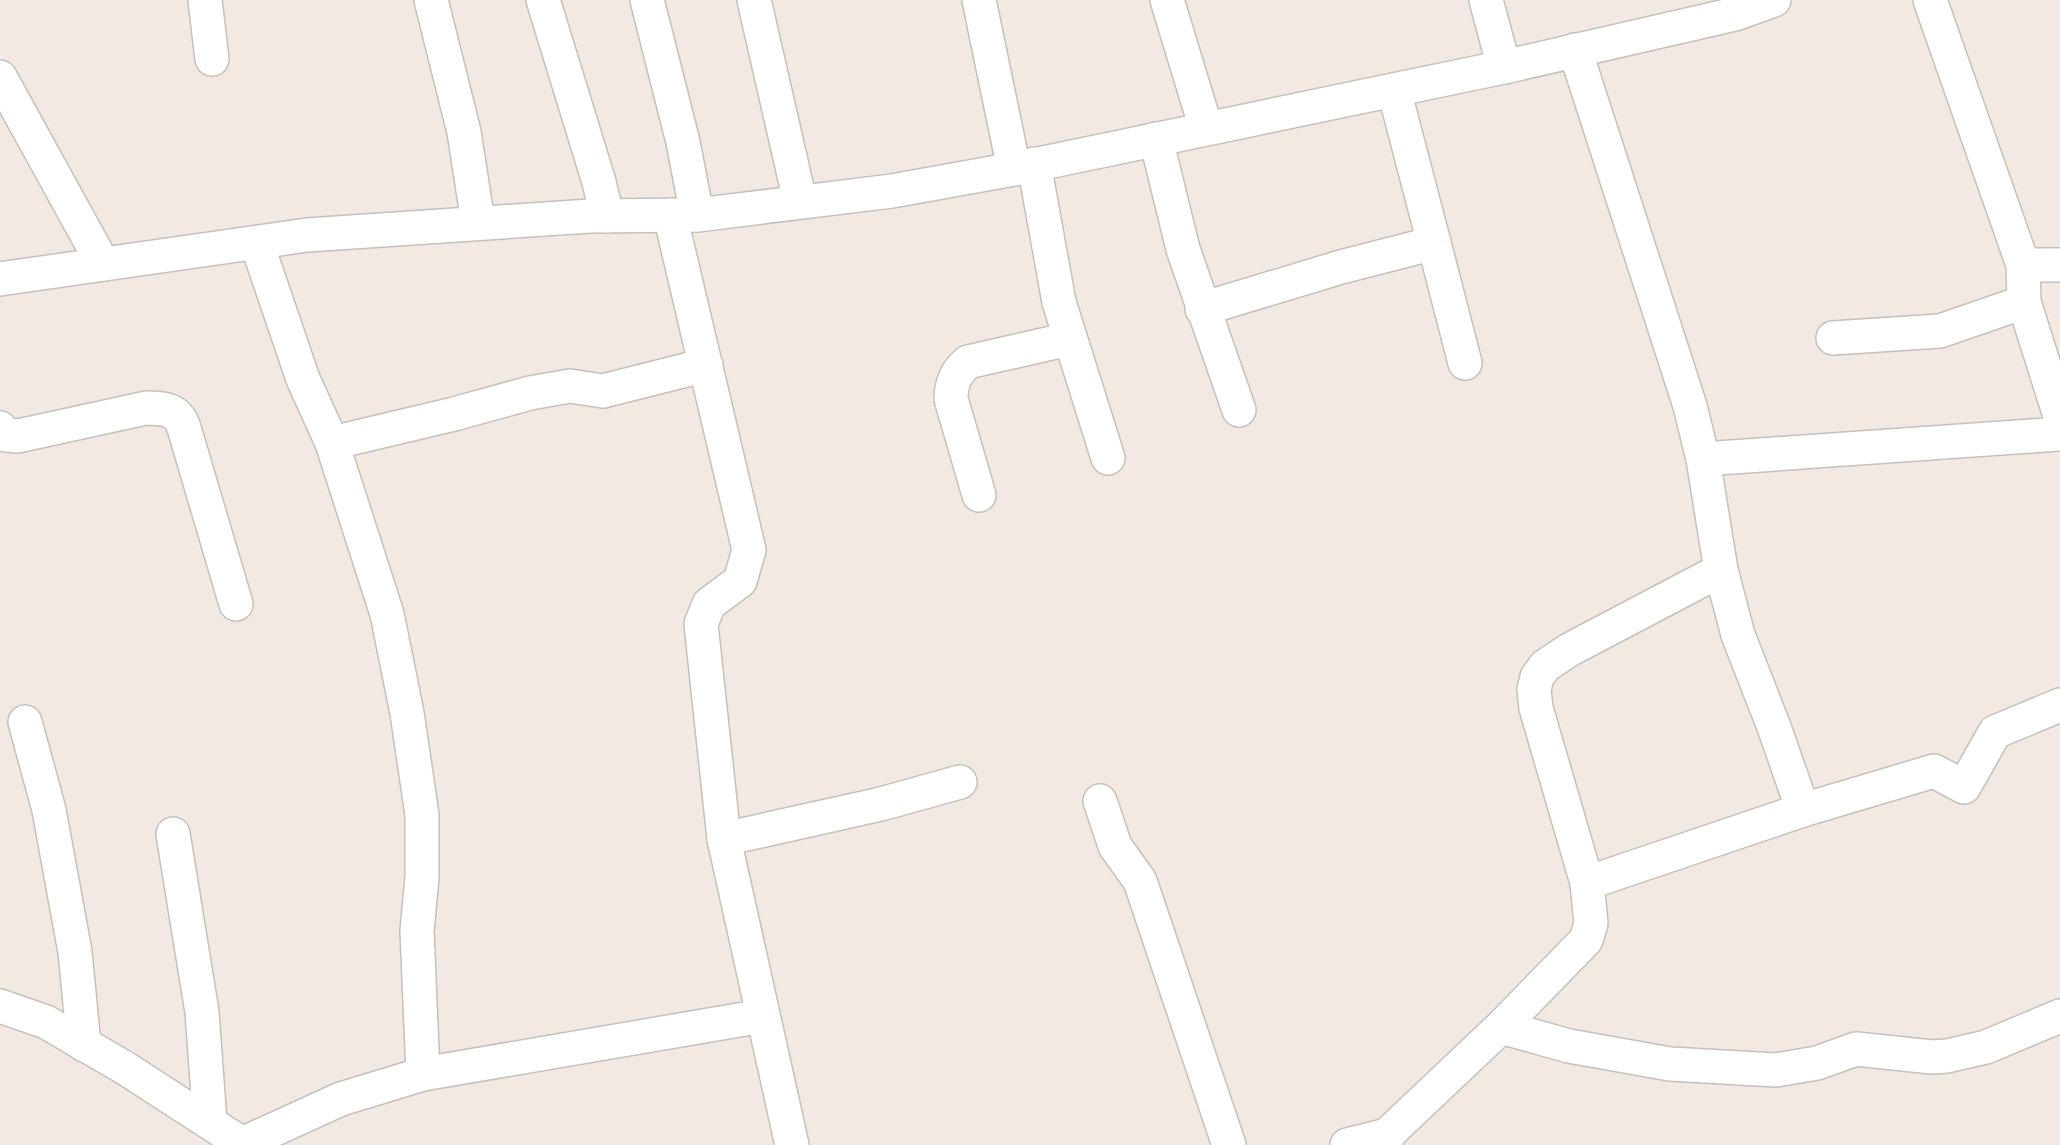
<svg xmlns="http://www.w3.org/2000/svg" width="2060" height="1145" font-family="'Exo 2',sans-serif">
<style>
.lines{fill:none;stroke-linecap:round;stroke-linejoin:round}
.minor-casing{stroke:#c7c0b9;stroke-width:36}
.tertiary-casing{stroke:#c7c0b9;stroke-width:36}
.minor{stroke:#fff;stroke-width:33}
.tertiary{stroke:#fff;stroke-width:33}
</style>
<rect width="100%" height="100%" fill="#f1e9e2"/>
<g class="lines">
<defs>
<g id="minor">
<polyline points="205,0 212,59"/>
<polyline points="431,0 464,132 478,222"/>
<polyline points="543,0 599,182 607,216"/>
<polyline points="647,0 683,142 697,215"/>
<polyline points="754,0 800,201"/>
<polyline points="979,0 1014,169"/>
<polyline points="1167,0 1206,128"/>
<polyline points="1486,0 1504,67"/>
<polyline points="1930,0 2023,265 2024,302 2060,416"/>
<polyline points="1575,50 1690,406 1703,459 1721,570 1738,635 1774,727 1803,810 1934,771 1964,787 1995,732 2060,705"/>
<polyline points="0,77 103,264"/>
<polyline points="1394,90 1434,243"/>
<polyline points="1156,139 1183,249 1239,410"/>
<polyline points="1034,164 1059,302 1108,458"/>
<polyline points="670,215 749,550 740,581 709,604 701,624 724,839 792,1145"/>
<polyline points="257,244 303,379 332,443 387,614 407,713 422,815 422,877 417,931 423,1074"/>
<polyline points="2023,265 2060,265"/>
<polyline points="0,279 307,235 590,216 697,215 892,191 1014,169 1504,67 1735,14 1774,0"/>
<polyline points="1202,309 1341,267 1434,243 1465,363"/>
<polyline points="1833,338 1940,331 2024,302"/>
<path d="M0 428 6 435 18 436 146 408C164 408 178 409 184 428L236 604"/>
<polyline points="332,443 454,414 530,393 570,386 603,391 706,365"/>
<polyline points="1703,459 2060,434"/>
<path d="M979 495 951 399C951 383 956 372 968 362L1069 339"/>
<polyline points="25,722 49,810 75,952 84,1045"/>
<polyline points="1100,801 1115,846 1140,881 1229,1145"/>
<polyline points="173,834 202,1012 210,1122"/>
<polyline points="724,839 881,804 960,782"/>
<polyline points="1587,883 1803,810"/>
<polyline points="1501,1027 1586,940 1591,923 1587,883 1536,708 1534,690 1537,677 1545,666 1569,650 1721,570"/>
<polyline points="242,1144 341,1099 423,1074 762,1016"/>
<polyline points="1347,1145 1387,1135"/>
<polyline points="1386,1145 1387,1135 1501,1027 1569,1046 1670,1064 1776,1070 1817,1063 1856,1049 1932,1057 1947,1056 1986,1047 2060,1016"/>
</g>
<polyline id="tertiary" points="0,1006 46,1022 125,1068 244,1145"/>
</defs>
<use href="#minor" class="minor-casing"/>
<use href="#tertiary" class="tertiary-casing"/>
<use href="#minor" class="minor"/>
<use href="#tertiary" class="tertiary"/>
</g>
</svg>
